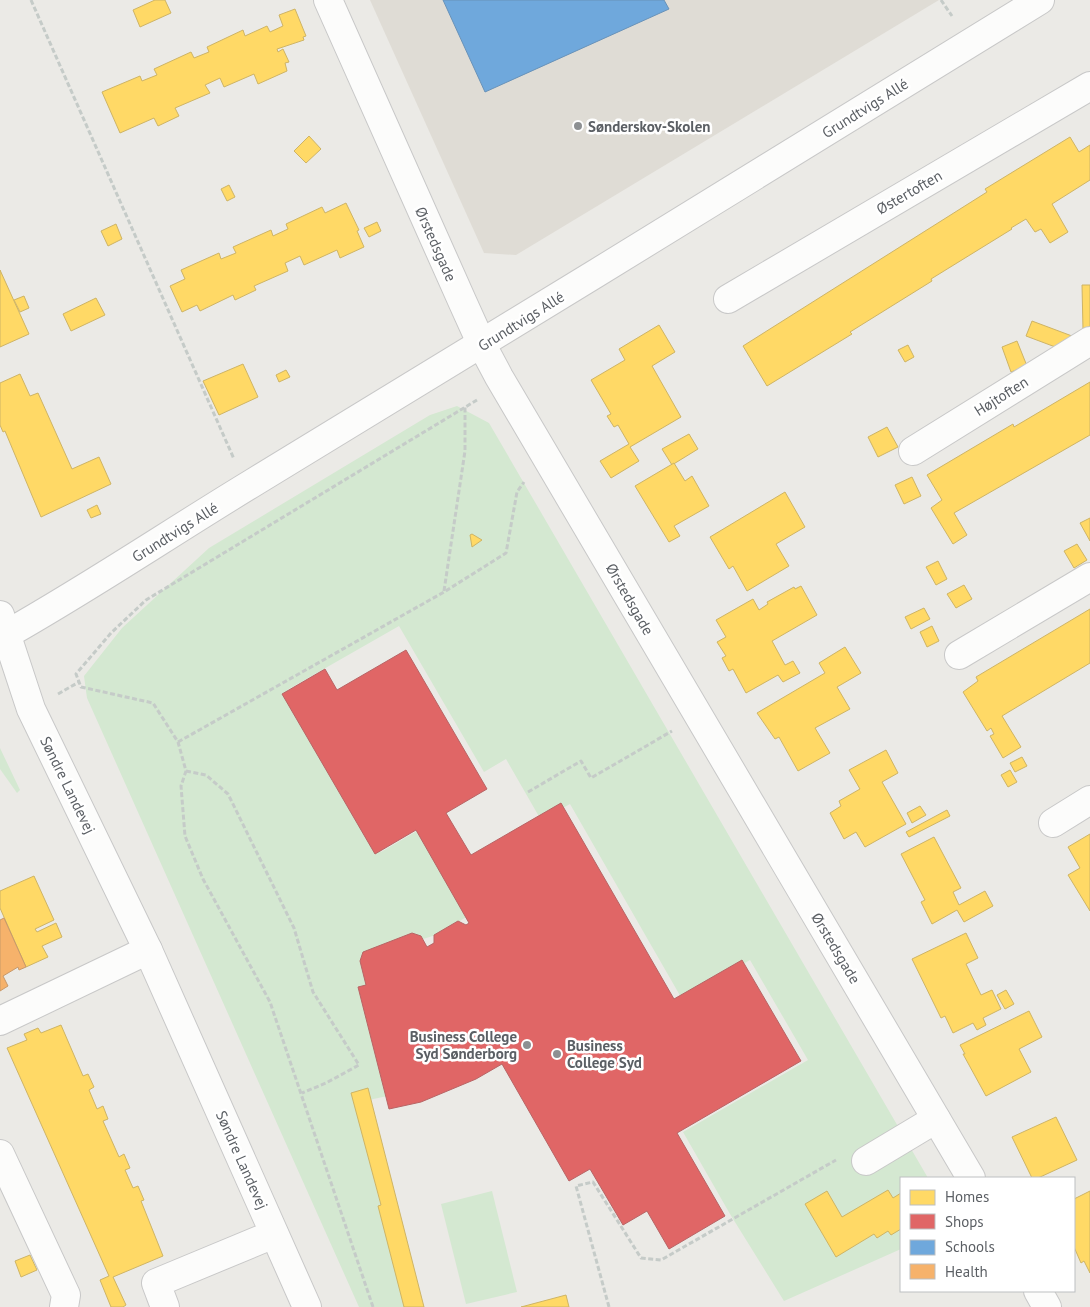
<svg xmlns="http://www.w3.org/2000/svg" width="1090" height="1307" font-family="'PT Sans',sans-serif">
<style>
.education{fill:#dfdcd5}
.green{fill:#d4e8d1}
.homes{fill:#ffd966;stroke:#ceb465}
.shops{fill:#e06666;stroke:#b86465}
.schools{fill:#6fa8dc;stroke:#6992b8}
.health{fill:#f6b26b;stroke:#c89969}
.lines{fill:none;stroke-linecap:round;stroke-linejoin:round}
.minor-casing{stroke:#c8c8c8;stroke-width:30}
.path{stroke:#c5cbc8;stroke-width:3;stroke-dasharray:5 2.5;stroke-linecap:butt}
.minor{stroke:#fcfcfb;stroke-width:28}
.poi-dot{fill:#8d9092;stroke:#fff;stroke-width:2}
.labels{text-anchor:middle;dominant-baseline:central;stroke-width:5;stroke-linejoin:round;paint-order:stroke}
.street-label{font-size:15px;fill:#5b5f64;stroke:#fff}
.poi-label{font-size:15px;font-weight:bold;fill:#5b5f64;stroke:#fff;text-anchor:start}
</style>
<rect width="100%" height="100%" fill="#ebeae6"/>
<polygon class="education" points="370,0 939,0 516,255 484,253"/>
<g class="green">
<polygon points="457,406 489,423 928,1178 901,1178 901,1249 784,1301 730,1214 683,1132 808,1060 750,960 682,999 570,804 541,820 506,759 484,772 399,626 287,690 381,852 422,828 471,914 439,934 366,957 392,1095 355,1103 406,1307 359,1307 87,698 84,676 122,628 209,548 430,415"/>
<polygon points="0,748 20,790 17,793 0,769"/>
<polygon points="492,1191 517,1292 466,1304 441,1204"/>
</g>
<g class="homes">
<polygon points="155,0 165,0 171,13 140,27 133,10"/>
<polygon points="295,9 306,36 303,37 304,40 277,49 278,52 283,49 289,62 285,63 287,71 258,84 254,74 224,87 220,78 205,85 210,93 175,108 179,116 158,126 154,118 120,133 102,92 140,76 142,81 157,75 154,69 191,52 194,58 209,52 207,47 243,30 245,36 267,26 270,32 283,26 279,15"/>
<polygon points="309,136 321,149 306,163 294,151"/>
<polygon points="1070,137 1079,152 1090,145 1090,180 1052,204 1068,232 1050,243 1041,229 1035,232 1026,219 1011,228 1012,229 931,279 932,281 850,332 852,334 767,386 743,346 987,192 985,189"/>
<polygon points="229,185 235,197 227,201 221,189"/>
<polygon points="346,203 359,230 357,231 364,247 340,258 337,250 304,265 300,256 285,263 288,271 254,286 256,290 235,300 233,295 200,311 197,305 182,312 170,286 185,279 181,270 219,253 221,259 236,253 233,247 271,230 273,236 288,229 286,224 322,207 325,213"/>
<polygon points="377,222 381,231 369,237 364,228"/>
<polygon points="116,224 122,239 108,246 101,231"/>
<polygon points="0,270 29,334 0,347"/>
<polygon points="1082,285 1090,285 1090,330 1083,330"/>
<polygon points="24,296 29,308 20,312 14,300"/>
<polygon points="96,298 105,315 71,331 63,314"/>
<polygon points="1032,321 1072,336 1066,351 1026,336"/>
<polygon points="659,325 675,352 652,366 681,417 630,447 639,461 611,478 600,461 629,444 618,425 614,427 607,416 611,414 591,380 625,360 619,349"/>
<polygon points="1017,341 1027,366 1011,372 1002,347"/>
<polygon points="908,345 914,357 905,362 898,350"/>
<polygon points="243,364 258,397 219,415 203,381"/>
<polygon points="286,370 290,377 279,382 276,375"/>
<polygon points="20,374 30,396 38,393 72,469 99,457 111,484 41,517 5,431 3,432 0,425 0,383"/>
<polygon points="1090,382 1090,435 954,513 967,535 953,544 931,508 942,500 927,475 1013,424 1014,427"/>
<polygon points="887,427 898,447 878,457 868,437"/>
<polygon points="689,434 698,449 672,465 662,449"/>
<polygon points="674,463 685,481 692,476 709,506 674,526 680,536 669,542 635,486"/>
<polygon points="912,477 921,496 904,504 895,485"/>
<polygon points="785,492 805,527 776,544 789,566 747,591 733,566 729,569 710,537"/>
<polygon points="97,505 101,514 91,518 87,510"/>
<polygon points="1090,518 1090,541 1080,523"/>
<polygon points="472,534 482,540 472,547 470,535"/>
<polygon points="1077,544 1087,560 1074,568 1064,551"/>
<polygon points="938,561 947,579 936,585 926,567"/>
<polygon points="964,585 972,599 956,608 947,594"/>
<polygon points="801,586 817,615 772,641 785,665 793,661 800,673 783,682 778,675 746,693 733,669 729,671 722,658 726,656 717,642 726,637 716,620 753,599 759,610 768,604 767,602 794,587 795,589"/>
<polygon points="924,608 930,619 911,629 905,617"/>
<polygon points="1090,609 1090,663 1002,716 1021,747 1003,758 990,736 994,734 991,728 987,731 963,692 978,681 976,677"/>
<polygon points="932,626 939,641 927,647 920,632"/>
<polygon points="845,647 861,673 837,687 850,709 815,728 830,753 798,771 779,737 775,739 757,713 825,673 819,663"/>
<polygon points="886,750 898,773 882,782 906,824 865,847 856,832 844,839 830,813 841,806 839,801 860,789 849,770"/>
<polygon points="1022,757 1027,766 1015,772 1010,763"/>
<polygon points="1010,770 1017,782 1008,787 1001,775"/>
<polygon points="920,806 926,815 912,823 907,813"/>
<polygon points="947,810 950,816 909,837 906,832"/>
<polygon points="1090,834 1090,911 1068,875 1080,868 1068,847"/>
<polygon points="934,837 961,888 953,892 959,905 985,891 993,906 964,922 957,910 932,924 921,902 925,900 901,854"/>
<polygon points="34,876 54,920 35,929 37,932 56,923 62,937 42,946 48,957 26,967 0,908 0,891"/>
<polygon points="966,933 978,958 966,964 981,995 992,990 1001,1009 983,1018 986,1025 977,1030 973,1023 953,1033 945,1016 941,1018 912,959"/>
<polygon points="1006,990 1014,1004 1005,1009 997,995"/>
<polygon points="1029,1011 1042,1037 1019,1049 1031,1072 986,1096 963,1054 965,1054 960,1045"/>
<polygon points="61,1025 83,1076 88,1074 94,1087 89,1090 97,1109 103,1106 108,1119 103,1121 119,1157 124,1154 130,1168 125,1170 133,1188 138,1186 144,1200 141,1201 163,1256 113,1277 126,1305 123,1307 111,1307 100,1280 109,1276 7,1048 27,1040 24,1034 38,1028 41,1033"/>
<polygon points="368,1088 424,1307 404,1307 378,1206 381,1205 351,1093"/>
<polygon points="1056,1117 1077,1160 1038,1178 1032,1178 1012,1137"/>
<polygon points="888,1190 893,1198 901,1193 901,1229 891,1235 888,1231 877,1238 874,1234 836,1257 805,1204 827,1191 842,1217"/>
<polygon points="1090,1191 1090,1273 1084,1261 1081,1263 1074,1247 1074,1199"/>
<polygon points="30,1255 37,1270 21,1277 15,1261"/>
<polygon points="566,1295 569,1307 521,1307"/>
</g>
<polygon class="shops" points="406,650 487,789 446,813 471,855 561,803 674,999 742,960 801,1061 677,1133 725,1216 669,1249 647,1211 623,1225 590,1169 569,1181 502,1064 476,1079 421,1102 389,1109 358,987 366,985 360,961 363,952 412,933 421,936 427,947 434,943 434,935 458,921 466,925 469,923 416,830 375,854 282,694 325,669 337,690"/>
<polygon class="schools" points="443,0 664,0 669,9 485,92"/>
<polygon class="health" points="4,918 26,967 19,970 18,967 3,976 8,986 0,991 0,920"/>
<g class="lines">
<defs>
<g id="minor">
<polyline points="328,0 463,303 482,345 499,377 971,1178"/>
<polyline points="728,299 1090,86"/>
<polyline points="913,451 1090,341"/>
<polyline points="0,615 31,709 148,950 307,1307"/>
<path d="M0 638C86 590 167 535 251 484 515 324 777 162 1040 0"/>
<polyline points="959,655 1090,577"/>
<polyline points="1053,823 1090,800"/>
<polyline points="0,1021 148,950"/>
<polyline points="0,1154 66,1295 64,1307"/>
<polyline points="866,1161 936,1119"/>
<polyline points="1038,1291 1047,1307"/>
<polyline points="165,1307 156,1283 274,1234"/>
</g>
</defs>
<use href="#minor" class="minor-casing"/>
<g class="path">
<polyline points="31,0 234,459"/>
<polyline points="941,0 952,16"/>
<polyline points="444,591 465,451 465,407"/>
<polyline points="58,694 79,682"/>
<polyline points="178,742 444,592 506,553 517,492 524,482"/>
<polyline points="186,771 206,775 228,794 294,928 313,992 359,1065 326,1083 302,1093"/>
<polyline points="528,792 581,761 591,778 672,731"/>
<polyline points="373,1307 270,1002 203,879 185,836 181,786 186,771 178,742 153,703 81,687 76,674 111,633 146,600 477,400"/>
<polyline points="609,1307 576,1186 593,1182 641,1258 661,1260 836,1160"/>
</g>
<use href="#minor" class="minor"/>
</g>
<g class="poi-dot">
<circle cx="578" cy="126" r="5"/>
<circle cx="527" cy="1045" r="5"/>
<circle cx="557" cy="1054" r="5"/>
</g>
<g class="labels">
<g class="street-label">
<text transform="translate(865 108) rotate(-32)">Grundtvigs Allé</text>
<text transform="translate(909 192) rotate(-30)">Østertoften</text>
<text transform="translate(436 244) rotate(66)">Ørstedsgade</text>
<text transform="translate(521 321) rotate(-32)">Grundtvigs Allé</text>
<text transform="translate(1001 396) rotate(-32)">Højtoften</text>
<text transform="translate(175 532) rotate(-32)">Grundtvigs Allé</text>
<text transform="translate(630 599) rotate(60)">Ørstedsgade</text>
<text transform="translate(68 785) rotate(64)">Søndre Landevej</text>
<text transform="translate(836 948) rotate(59)">Ørstedsgade</text>
<text transform="translate(242 1160) rotate(66)">Søndre Landevej</text>
</g>
<g class="poi-label">
<text x="588" y="126">Sønderskov-Skolen</text>
<text x="517" y="1036" text-anchor="end">Business College<tspan x="517" dy="17">Syd Sønderborg</tspan></text>
<text x="567" y="1045">Business<tspan x="567" dy="17">College Syd</tspan></text>
</g>
</g>
<rect x="900" y="1177" width="175" height="115" fill="#ffffff" stroke="#bdbfc1"/>
<rect x="910" y="1190" width="25" height="15" fill="#ffd966" stroke="#bdbfc1"/>
<text x="945" y="1202" font-size="15" fill="#5b5f64">Homes</text>
<rect x="910" y="1214" width="25" height="15" fill="#e06666" stroke="#bdbfc1"/>
<text x="945" y="1227" font-size="15" fill="#5b5f64">Shops</text>
<rect x="910" y="1240" width="25" height="15" fill="#6fa8dc" stroke="#bdbfc1"/>
<text x="945" y="1252" font-size="15" fill="#5b5f64">Schools</text>
<rect x="910" y="1264" width="25" height="15" fill="#f6b26b" stroke="#bdbfc1"/>
<text x="945" y="1277" font-size="15" fill="#5b5f64">Health</text>
</svg>
